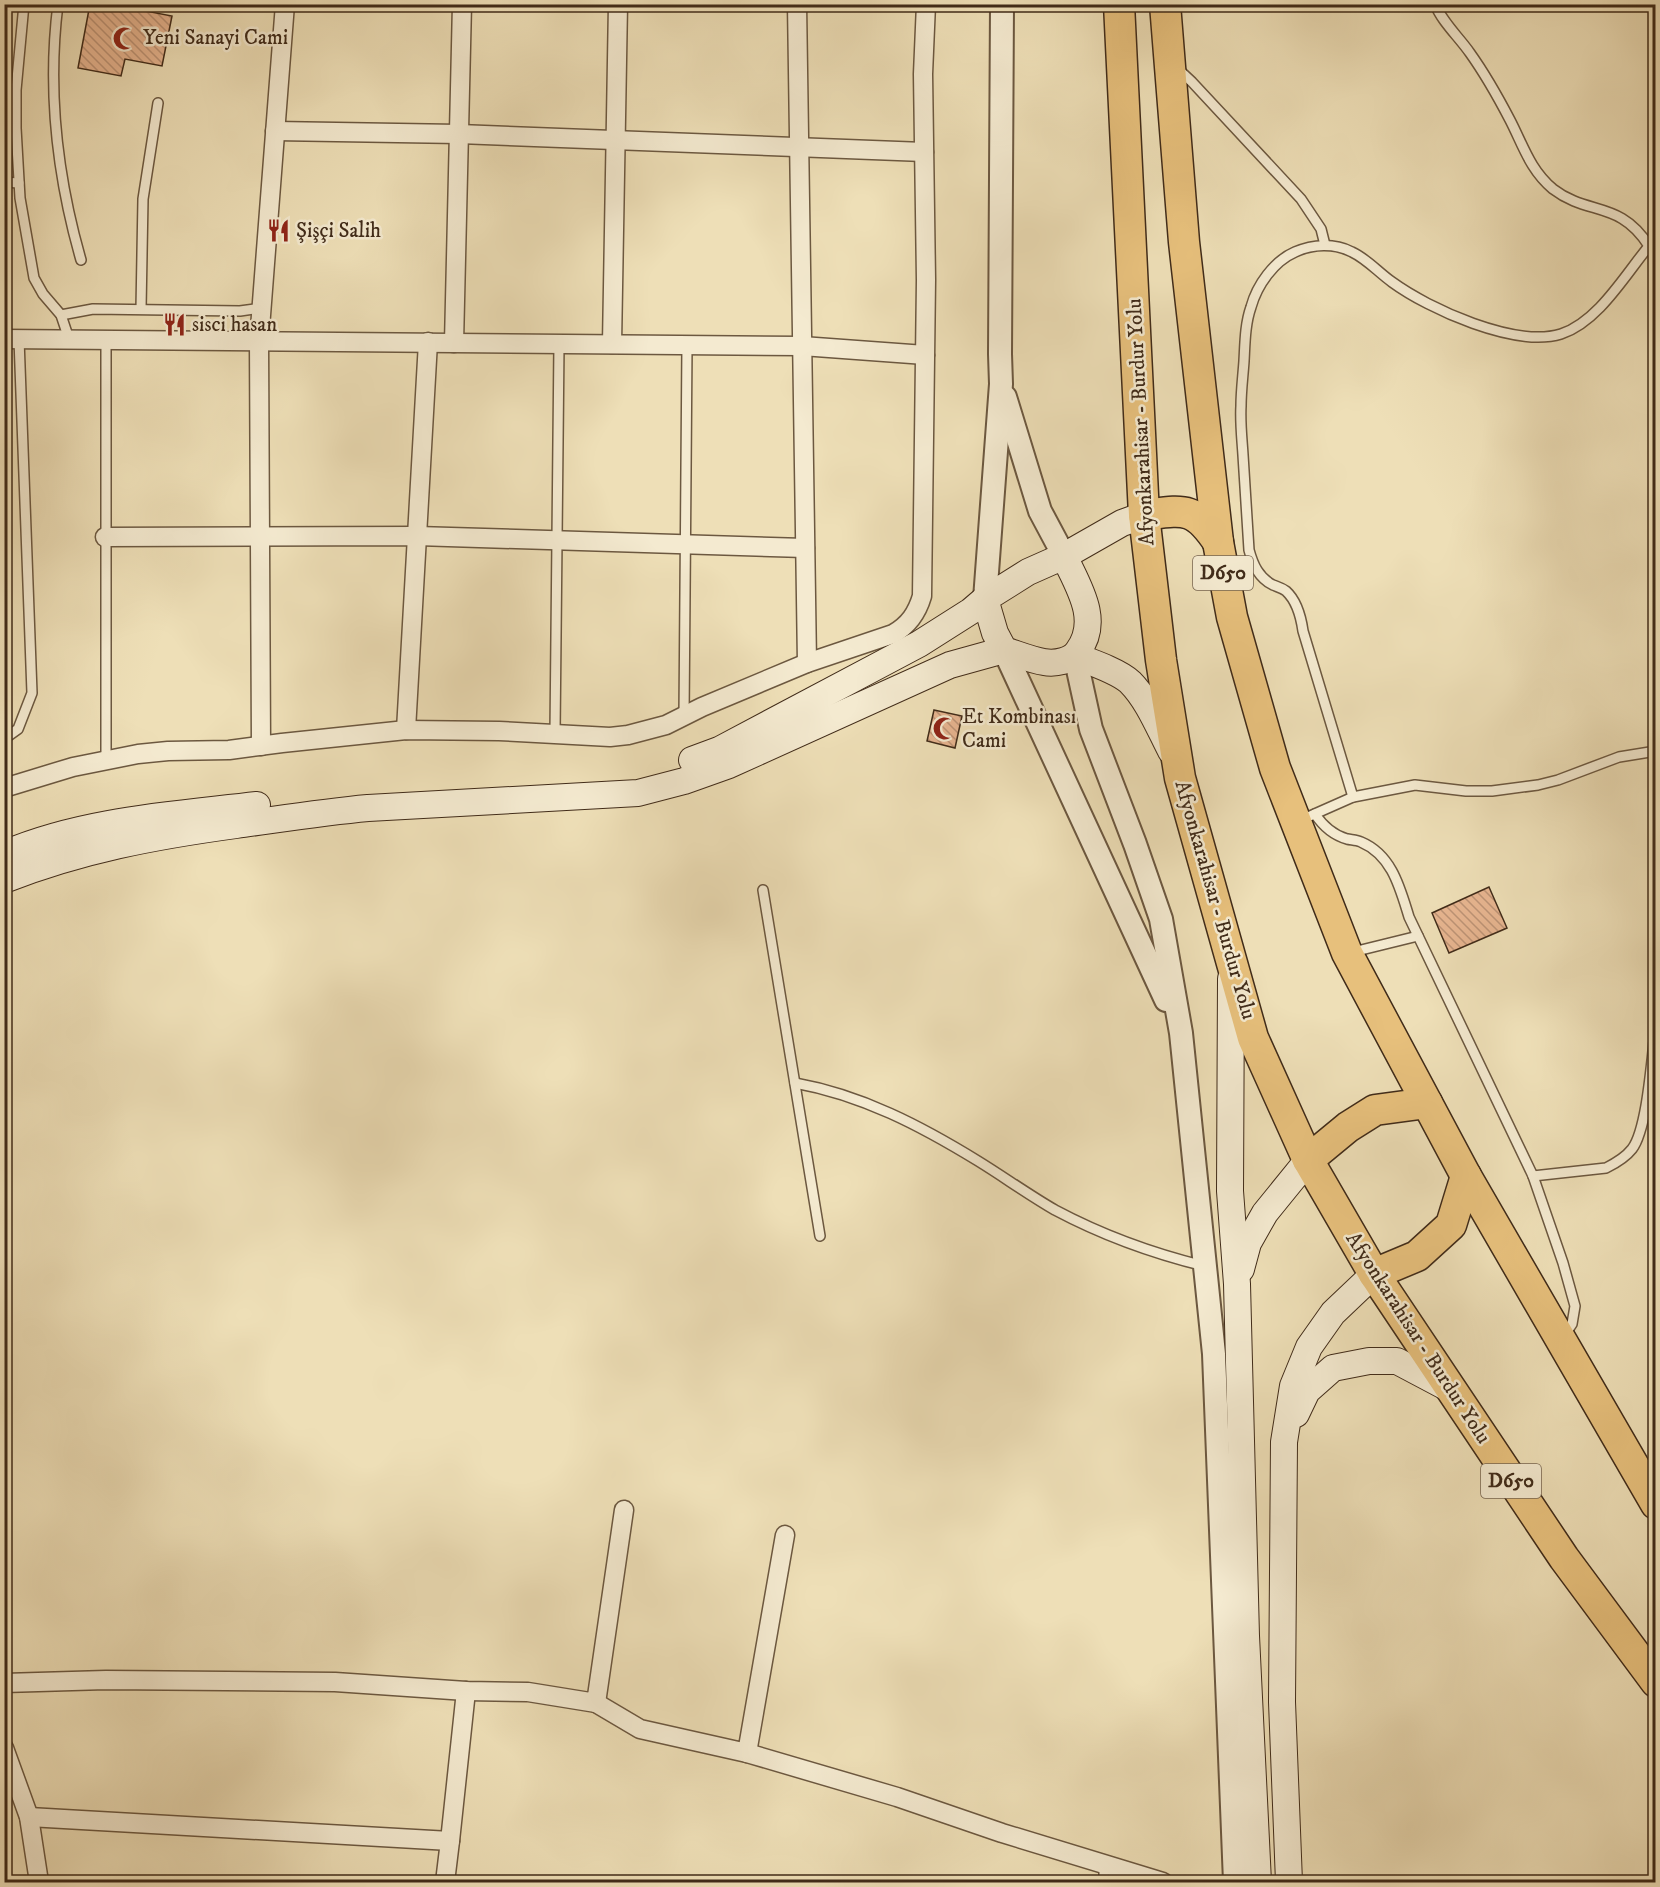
<svg xmlns="http://www.w3.org/2000/svg" width="1660" height="1887" font-family="'IM FELL DW Pica',serif">
<style>
.building{fill:url(#building-back-hatch);stroke:#402b19;stroke-width:1.5}
.lines{fill:none;stroke-linecap:round;stroke-linejoin:round}
.service-casing{stroke:#6c5840;stroke-width:12}
.minor-casing{stroke:#6c5840;stroke-width:21}
.tertiary-casing{stroke:#6c5840;stroke-width:26}
.secondary-casing{stroke:#402b19;stroke-width:28}
.trunk-casing{stroke:#402b19;stroke-width:33}
.service{stroke:#f4ead0;stroke-width:9}
.minor{stroke:#f4ead0;stroke-width:18}
.tertiary{stroke:#f4ead0;stroke-width:22}
.secondary{stroke:#f4ead0;stroke-width:26}
.trunk{stroke:#e7c07c;stroke-width:30}
.labels{text-anchor:middle;dominant-baseline:central;stroke-width:5;stroke-linejoin:round;paint-order:stroke}
.shield{fill:#f4ead0;stroke:#766450;stroke-width:1.5}
.shield-label{font-size:20px;font-weight:bold;fill:#402b19}
.poi-label{font-size:21px;fill:#402b19;stroke:#f4ead0;text-anchor:start}
.street-label{font-size:21px;fill:#402b19;stroke:#f4ead0}
</style>
<defs>
<pattern id="building-back-hatch" width="6" height="6" patternUnits="userSpaceOnUse" patternTransform="scale(1.5)"><rect width="6" height="6" fill="#e7b590"/><path d="M-1 5l2 2M0 0l6 6M5-1l2 2" fill="none" stroke="#bd9375"/></pattern>
</defs>
<rect width="100%" height="100%" fill="#eedfb7"/>
<filter id="stains"><feTurbulence type="fractalNoise" baseFrequency=".00333" numOctaves="4"/><feColorMatrix values="0 0 0 0 .2 0 0 0 0 .09 0 0 0 0 .02 0 0 0 .5 -.17"/></filter>
<radialGradient id="worn" r=".72"><stop offset=".6" stop-color="#630" stop-opacity="0"/><stop offset="1" stop-color="#630" stop-opacity=".3"/></radialGradient>
<g class="building">
<polygon points="90,4 135,4 135,9 172,16 162,66 125,59 121,76 78,68"/>
<polygon points="934,710 962,716 955,748 927,741"/>
<polygon points="1489,887 1507,928 1449,953 1432,913"/>
</g>
<g class="lines">
<defs>
<g id="service">
<polyline points="24,4 16,90 16,128 20,198 34,278 43,294 61,315 69,339"/>
<path d="M58 4C47 91 57 176 81 260"/>
<polyline points="1178,69 1192,82 1301,199 1321,229 1325,245"/>
<polyline points="4,182 19,183"/>
<polyline points="141,309 143,199 158,103"/>
<polyline points="61,315 93,309 240,311 261,308"/>
<polyline points="684,717 687,345"/>
<polyline points="555,733 559,344"/>
<polyline points="4,739 18,729 32,693 19,339"/>
<polyline points="106,760 106,340"/>
<path d="M1353 797 1303 631C1301 617 1297 601 1286 591 1282 588 1278 587 1273 585 1259 578 1253 565 1249 550 1247 519 1245 487 1243 455 1242 439 1240 422 1241 406 1241 391 1243 376 1244 361 1245 343 1245 324 1251 307 1257 285 1274 261 1295 252 1313 244 1334 243 1352 252 1367 259 1378 272 1392 282 1429 309 1515 348 1561 334 1598 322 1625 275 1649 246 1620 200 1588 216 1553 189 1530 170 1523 145 1510 120 1498 97 1485 74 1470 53 1459 37 1442 22 1435 4"/>
<path d="M1315 814C1323 826 1333 835 1347 839 1352 840 1357 840 1361 842 1392 855 1400 888 1409 917L1533 1176 1563 1263 1575 1306 1572 1324 1564 1336"/>
<polyline points="1310,816 1353,797 1415,785 1466,791 1492,791 1538,785 1558,780 1619,757 1656,751"/>
<polyline points="763,890 820,1236"/>
<polyline points="1353,952 1418,936"/>
<path d="M795 1083C862 1095 921 1126 978 1161 1004 1177 1029 1195 1055 1210 1102 1235 1151 1253 1204 1266"/>
<path d="M1533 1176 1606 1168C1616 1163 1625 1158 1632 1149 1648 1128 1652 1053 1656 1024"/>
<polyline points="1104,1866 1104,1882"/>
</g>
<g id="minor">
<polyline points="797,4 807,663"/>
<polyline points="275,131 459,134 924,152"/>
<polyline points="4,339 802,346 925,355"/>
<polyline points="454,343 462,4"/>
<polyline points="612,344 618,4"/>
<polyline points="105,537 417,536 805,548"/>
<polyline points="406,730 428,342"/>
<polyline points="261,746 259,341 285,4"/>
<path d="M4 788 73 767 138 754 168 751 229 750 282 743 406 730 499 731 610 737 628 735 666 725 702 707 807 663 893 634C909 625 917 613 922 596L926 280 923 74 926 4"/>
<polyline points="4,1683 106,1680 335,1682 466,1691 528,1692 596,1703 624,1510"/>
<polyline points="596,1703 640,1729 747,1753 785,1535"/>
<polyline points="4,1748 29,1817 39,1882"/>
<polyline points="747,1753 897,1797 1002,1833 1163,1882"/>
<polyline points="29,1817 450,1841 466,1691"/>
<polyline points="445,1882 450,1841"/>
</g>
<g id="tertiary">
<polyline points="1005,397 1040,511 1064,556"/>
<polyline points="985,599 1001,384 1000,354 1002,4"/>
<polyline points="1004,650 1166,1000"/>
<polyline points="1075,656 1091,729 1135,844 1161,919 1181,1033 1214,1354 1235,1882"/>
</g>
<g id="secondary">
<path d="M1064 556C1078 586 1101 620 1078 651 1072 661 1055 664 1044 662 1031 660 1017 654 1004 650L995 633 985 599 1028 572Z"/>
<polyline points="1064,556 1122,523 1144,515"/>
<path d="M1075 656C1091 662 1118 671 1130 682 1148 700 1159 728 1171 751"/>
<polyline points="692,760 719,750 919,644 971,611 985,599"/>
<path d="M4 854C83 820 173 815 257 805"/>
<path d="M4 880C80 850 155 836 236 825 280 819 324 812 368 808L638 793 684 781 729 765 950 665 1004 650"/>
<polyline points="1231,979 1230,1191 1237,1284 1246,1636 1258,1882"/>
<polyline points="1241,1269 1248,1243 1265,1213 1308,1160"/>
<polyline points="1296,1414 1307,1391 1333,1368 1369,1361 1397,1361 1448,1388"/>
<polyline points="1289,1882 1282,1702 1284,1442 1293,1386 1309,1347 1333,1313 1374,1274"/>
</g>
<g id="trunk">
<polyline points="1119,4 1144,515 1161,660 1180,778 1253,1038 1308,1160 1374,1274 1564,1558 1656,1682"/>
<polyline points="1165,4 1184,242 1218,542 1232,617 1275,768 1347,953 1466,1176 1656,1504"/>
<path d="M1144 515C1184 510 1194 506 1218 542"/>
<polyline points="1308,1160 1348,1127 1375,1110 1427,1103"/>
<polyline points="1374,1274 1417,1256 1451,1225 1466,1176"/>
</g>
</defs>
<use href="#service" class="service-casing"/>
<use href="#minor" class="minor-casing"/>
<use href="#tertiary" class="tertiary-casing"/>
<use href="#secondary" class="secondary-casing"/>
<use href="#trunk" class="trunk-casing"/>
<use href="#service" class="service"/>
<use href="#minor" class="minor"/>
<use href="#tertiary" class="tertiary"/>
<use href="#secondary" class="secondary"/>
<use href="#trunk" class="trunk"/>
</g>
<defs>
<symbol id="mosque-bare" viewBox="-9 -9 18 18"><path d="M3.5-4.9A6 6 0 1 0 3.5 4.9A5 5 0 1 1 3.5-4.9Z" fill="#8f2418" stroke="#f4ead0" stroke-width="2.5" paint-order="stroke"/></symbol>
<symbol id="restaurant-bare" viewBox="-9 -9 18 18"><path d="M-5-6h1v4h1v-4h1v4h1v-4h1v5L-1.5 .5V6h-2V.5L-5-1ZM5-6V6H3V1.5H1.5Q1.5-4 5-6Z" fill="#8f2418" stroke="#f4ead0" stroke-width="2.5" paint-order="stroke"/></symbol>
</defs>
<g fill-rule="evenodd">
<use href="#mosque-bare" x="108" y="22" width="33" height="33"/>
<use href="#restaurant-bare" x="262" y="214" width="33" height="33"/>
<use href="#restaurant-bare" x="158" y="308" width="33" height="33"/>
<use href="#mosque-bare" x="928" y="712" width="33" height="33"/>
</g>
<g class="labels">
<g class="shield">
<rect x="1193" y="556" width="60" height="34" rx="4.5"/>
<rect x="1481" y="1464" width="60" height="34" rx="4.5"/>
</g>
<g class="shield-label">
<text x="1223" y="573">D650</text>
<text x="1511" y="1481">D650</text>
</g>
<g class="poi-label">
<text x="143" y="38">Yeni Sanayi Cami</text>
<text x="296" y="231">Şişçi Salih</text>
<text x="192" y="325">sisci hasan</text>
<text x="962" y="717">Et Kombinası<tspan x="962" dy="24">Cami</tspan></text>
</g>
<g class="street-label">
<text transform="translate(1141 422) rotate(-93)">Afyonkarahisar - Burdur Yolu</text>
<text transform="translate(1215 900) rotate(74)">Afyonkarahisar - Burdur Yolu</text>
<text transform="translate(1418 1338) rotate(57)">Afyonkarahisar - Burdur Yolu</text>
</g>
</g>
<rect width="1660" height="1887" fill="none" stroke="#eedfb7" stroke-width="24"/>
<rect x="6" y="6" width="1648" height="1875" fill="none" stroke="#402b19" stroke-width="3"/>
<rect x="12" y="12" width="1636" height="1863" fill="none" stroke="#402b19" stroke-width="1.5"/>
<rect width="100%" height="100%" filter="url(#stains)"/>
<rect width="100%" height="100%" fill="url(#worn)"/>
</svg>
